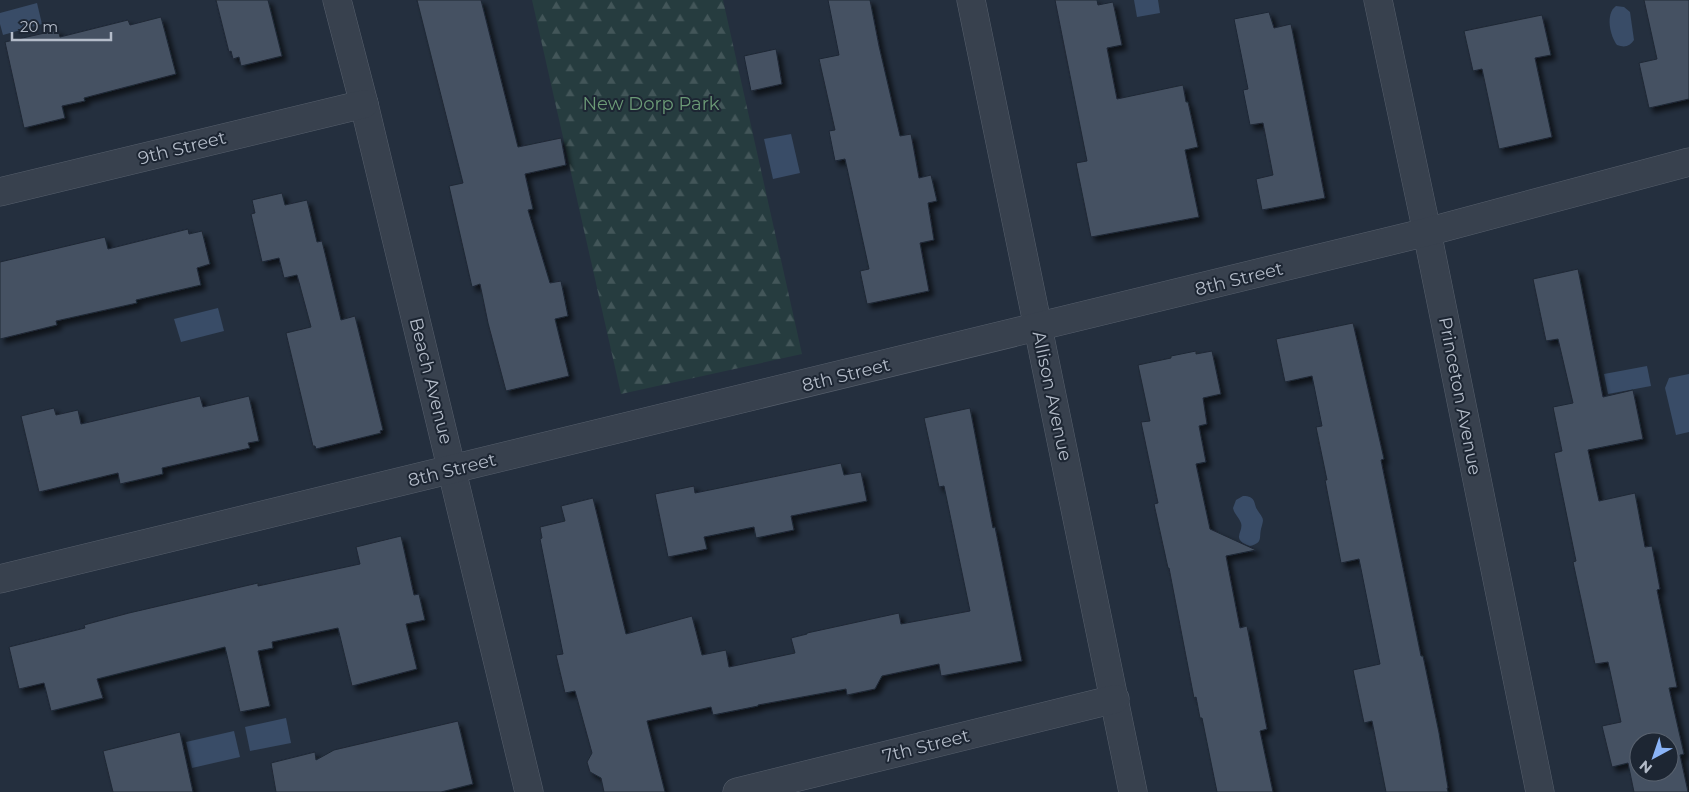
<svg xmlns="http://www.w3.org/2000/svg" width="1689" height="792" font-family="Montserrat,sans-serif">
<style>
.forest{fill:url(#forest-firs)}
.water{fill:#394c67}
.building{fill:#455162;stroke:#1f2835;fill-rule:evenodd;filter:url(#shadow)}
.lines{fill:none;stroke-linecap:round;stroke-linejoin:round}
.street-casing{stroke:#565f6c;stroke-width:29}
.street{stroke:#38414e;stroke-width:28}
.labels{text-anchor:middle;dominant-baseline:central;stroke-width:4;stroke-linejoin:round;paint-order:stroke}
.park-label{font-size:18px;fill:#6b9a76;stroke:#1d2633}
.street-label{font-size:18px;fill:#b4bcc9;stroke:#1d2633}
</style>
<defs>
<pattern id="forest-firs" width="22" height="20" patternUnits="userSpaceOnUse" patternTransform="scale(1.25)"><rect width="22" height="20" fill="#263c3f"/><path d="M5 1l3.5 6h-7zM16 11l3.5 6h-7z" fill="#435659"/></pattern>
<filter id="shadow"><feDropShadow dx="4.5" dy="4.5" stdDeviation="2.5" flood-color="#0009"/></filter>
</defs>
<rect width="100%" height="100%" fill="#242f3e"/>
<polygon class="forest" points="532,0 723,0 802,354 621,394"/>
<g class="water">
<polygon points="1134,0 1158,0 1160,13 1137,17"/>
<polygon points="37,3 42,24 3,35 0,24 0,13"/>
<path d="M1616 6 1624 7 1630 12 1634 40C1630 46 1625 48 1617 45 1610 36 1605 14 1616 6Z"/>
<polygon points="791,134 800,173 773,179 764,139"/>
<polygon points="218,308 224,331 181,342 174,319"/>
<polygon points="1647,366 1651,386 1608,394 1604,374"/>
<polygon points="1689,374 1689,432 1676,435 1665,388 1669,378"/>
<path d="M1243 496C1257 496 1253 504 1258 511 1264 520 1264 518 1261 529 1259 538 1263 543 1250 546 1230 539 1244 532 1241 523 1239 517 1234 514 1233 508L1236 500Z"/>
<polygon points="286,718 291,743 250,751 245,727"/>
<polygon points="234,731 240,757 192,768 186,742"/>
</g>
<g class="building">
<polygon points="216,0 268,0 282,56 241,66 239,57 233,59 231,51 229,52"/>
<polygon points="417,0 481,0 518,147 561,138 566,165 525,174 533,209 528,210 550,283 561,281 568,316 555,319 569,376 506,391 488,323 480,284 472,287 449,186 463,183"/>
<polygon points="828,0 870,0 879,46 900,136 911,134 919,178 931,175 937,201 928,203 934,240 920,243 929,291 867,304 860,271 869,269 845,159 835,161 829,131 835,130 819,59 839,55"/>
<polygon points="1055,0 1097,0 1098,5 1113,2 1122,45 1107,48 1117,99 1183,85 1186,102 1188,102 1198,147 1185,150 1199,217 1091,237 1076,163 1087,161"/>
<polygon points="1644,0 1689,0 1689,99 1649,108 1639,63 1657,59"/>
<polygon points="1269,12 1274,28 1291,24 1325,198 1262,210 1256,179 1273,175 1263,123 1250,125 1243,90 1248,89 1234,19"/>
<polygon points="1542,15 1551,55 1535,58 1552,137 1499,149 1482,69 1473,71 1464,31"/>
<polygon points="161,17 176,74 84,98 85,101 62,106 65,118 24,128 5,42 58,30 60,37 128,20 130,25"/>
<polygon points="776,49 782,84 751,91 744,56"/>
<polygon points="282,193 285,205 307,200 317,242 322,241 341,320 355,316 383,430 380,431 381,433 316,449 315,446 313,446 286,333 311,327 297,275 284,278 279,258 262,262 251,214 255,213 252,200"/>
<polygon points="188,229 189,234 202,231 210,264 197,268 201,285 136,300 137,303 56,321 57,325 0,339 0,262 105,237 108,249"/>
<path d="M1578 269 1603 397 1633 390 1643 439 1588 450 1599 501 1635 493 1645 547 1652 546 1660 589 1657 590 1677 687 1669 688 1684 754 1680 755 1688 792H1634L1628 763 1612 767 1602 726 1621 722 1608 662 1595 664 1573 562 1576 561 1554 453 1562 451 1553 407 1573 403 1558 339 1546 341 1533 279ZM1639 742H1669V772H1639Z"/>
<polygon points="1353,323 1384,459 1381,460 1421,656 1423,656 1439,733 1448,788 1447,788 1448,792 1386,792 1372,721 1364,723 1353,670 1380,664 1359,559 1341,563 1325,480 1327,480 1316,427 1322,426 1312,376 1285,382 1276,339"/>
<polygon points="1196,351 1196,354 1212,351 1221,394 1203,398 1207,424 1199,426 1206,462 1196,464 1210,529 1256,550 1226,556 1240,628 1247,626 1267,729 1260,731 1273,792 1217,792 1202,718 1200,718 1196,697 1194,698 1169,568 1168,568 1154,504 1158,503 1141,422 1150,421 1138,365 1171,358 1171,356"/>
<polygon points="200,396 203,407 249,396 259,441 248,443 250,448 162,468 163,474 120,484 118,473 39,492 21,416 54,408 56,415 78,410 81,424"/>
<polygon points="970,408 993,528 995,527 1022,661 941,676 939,664 882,676 875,689 847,695 846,689 758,705 758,706 713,715 711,707 647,721 665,792 604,792 601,778 590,772 587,762 592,753 575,691 565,693 556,655 563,654 540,539 542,538 540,527 565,521 561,506 593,498 626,634 692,616 702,655 726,650 729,667 795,653 791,638 807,634 807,633 899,613 901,624 970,611 944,486 939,487 924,418"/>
<polygon points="841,463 844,475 861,472 867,501 791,516 794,530 756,538 754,527 704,537 707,549 668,557 655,494 694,486 695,493"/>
<polygon points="401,536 414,595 419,594 425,620 406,624 417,669 352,686 338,628 272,642 273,648 258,651 270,706 240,712 225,647 97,679 103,698 51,711 44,683 19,689 9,647 85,628 84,625 129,613 258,583 258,586 360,564 356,547"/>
<polygon points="458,721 473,784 441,792 276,792 271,763 315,752 316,760 334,750"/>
<polygon points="180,732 193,792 113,792 103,751"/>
</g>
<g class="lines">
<defs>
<g id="street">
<polyline points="337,0 364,104 529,792"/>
<polyline points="971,0 1133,792"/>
<polyline points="1378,0 1427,232 1540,792"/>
<polyline points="0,192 364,104"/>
<polyline points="0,579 1427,232 1689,162"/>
<polyline points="737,792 1115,699"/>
</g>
</defs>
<use href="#street" class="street-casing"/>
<use href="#street" class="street"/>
</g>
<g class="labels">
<g class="park-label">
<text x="651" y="104">New Dorp Park</text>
</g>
<g class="street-label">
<text transform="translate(182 148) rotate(-14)">9th Street</text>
<text transform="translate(1239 279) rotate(-14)">8th Street</text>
<text transform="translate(846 375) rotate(-14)">8th Street</text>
<text transform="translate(431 381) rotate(76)">Beach Avenue</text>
<text transform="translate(1052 396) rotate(78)">Allison Avenue</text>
<text transform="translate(1460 396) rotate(79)">Princeton Avenue</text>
<text transform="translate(452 470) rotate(-14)">8th Street</text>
<text transform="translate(926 746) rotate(-14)">7th Street</text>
</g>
</g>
<g transform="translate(1654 757) rotate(220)"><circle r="24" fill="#1d2633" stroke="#59626f"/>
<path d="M0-4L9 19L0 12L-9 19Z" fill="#8ab4f8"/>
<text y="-8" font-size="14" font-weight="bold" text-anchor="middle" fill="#b4bcc9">N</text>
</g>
<path d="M12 32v8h99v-8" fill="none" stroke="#b4bcc9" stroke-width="2.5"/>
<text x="20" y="32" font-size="15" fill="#b4bcc9" stroke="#1d2633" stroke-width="4" paint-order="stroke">20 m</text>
</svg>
